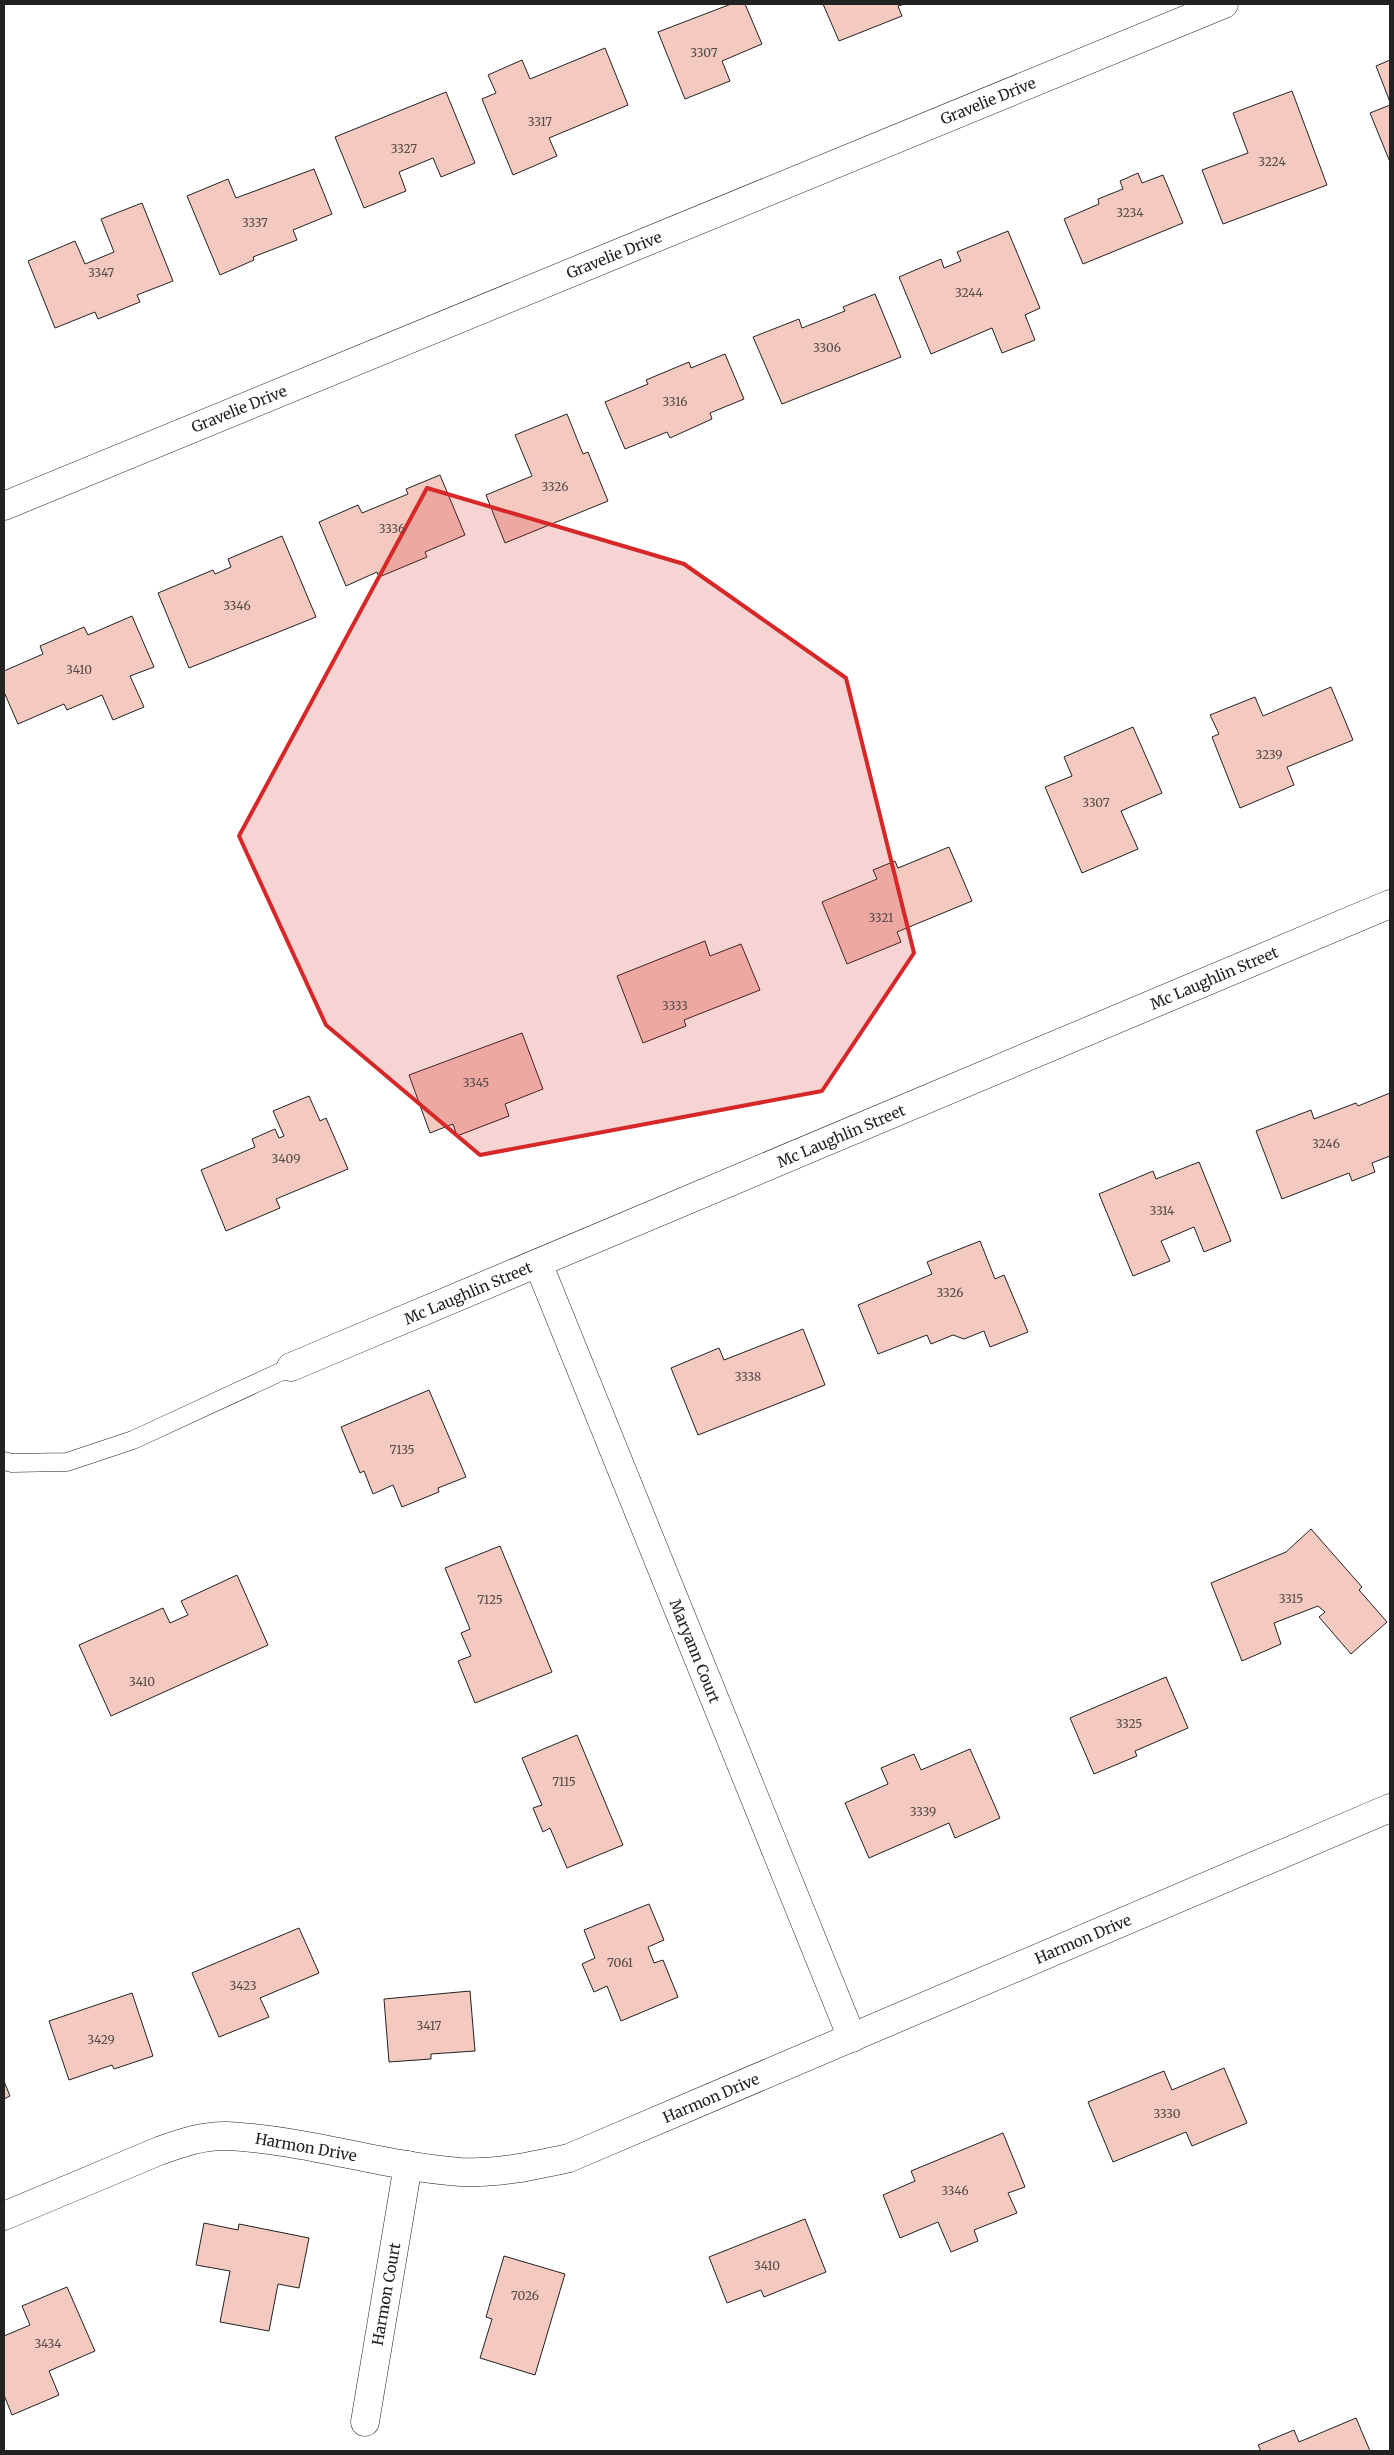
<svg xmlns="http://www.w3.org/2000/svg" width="1394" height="2455" font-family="Merriweather,serif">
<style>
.building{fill:#f3c9c0;stroke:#222}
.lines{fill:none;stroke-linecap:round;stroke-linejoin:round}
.service-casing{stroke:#222;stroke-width:19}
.minor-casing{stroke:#222;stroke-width:29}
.service{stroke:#fff;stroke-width:18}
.minor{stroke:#fff;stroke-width:28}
.marked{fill:#d62828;fill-opacity:0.2;stroke:#d62828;stroke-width:4;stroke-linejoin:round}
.labels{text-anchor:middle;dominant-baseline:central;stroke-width:4;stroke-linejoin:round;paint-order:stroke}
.number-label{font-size:12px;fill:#564c4a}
.street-label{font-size:15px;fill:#222;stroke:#fff}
</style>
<rect width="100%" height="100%" fill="#fff"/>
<g class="building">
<polygon points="731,4 745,4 762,44 722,61 730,81 685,99 658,32"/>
<polygon points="823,4 905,4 898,6 902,16 839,41"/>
<polygon points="605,48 628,105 549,138 557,156 513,175 482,99 496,93 488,75 522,60 530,79"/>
<polygon points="1390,60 1390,102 1376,66"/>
<polygon points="1292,91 1327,185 1223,224 1202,170 1248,153 1233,113"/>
<polygon points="446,92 475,163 441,177 433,158 399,172 406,191 364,208 335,137"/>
<polygon points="1390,105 1390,162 1370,113"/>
<polygon points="314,169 332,214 293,230 297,240 253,257 254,260 220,275 187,196 228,179 236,198"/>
<polygon points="1138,173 1142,183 1163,175 1183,223 1083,264 1064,219 1099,204 1098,199 1123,189 1120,181"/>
<polygon points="142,203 173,281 137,295 140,302 98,319 95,312 55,328 28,261 75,241 85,264 114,252 101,219"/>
<polygon points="1008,231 1040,308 1025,315 1035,340 1002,353 992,328 931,354 899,277 941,259 944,268 961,261 957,252"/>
<polygon points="875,294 901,357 782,404 753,337 799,319 802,328 845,311 843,307"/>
<polygon points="725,354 744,399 710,413 712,419 670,438 667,432 625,449 605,402 648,384 646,380 689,362 691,368"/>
<polygon points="567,414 583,454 588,452 608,501 505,543 486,495 532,476 515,435"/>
<polygon points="440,475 465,535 425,552 427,557 379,577 377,572 346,586 319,522 358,505 362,513 408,494 406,489"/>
<polygon points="282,536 316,617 189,668 158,593 213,570 215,574 231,567 228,559"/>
<polygon points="132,616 154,667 130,676 144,707 113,720 102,695 67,710 64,704 18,724 4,692 4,671 43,654 40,646 84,627 88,635"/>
<polygon points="1331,687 1353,740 1287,767 1294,785 1240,808 1212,737 1219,734 1210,715 1255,697 1263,716"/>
<polygon points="1133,727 1162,793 1121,811 1138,849 1082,873 1045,787 1072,776 1064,757"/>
<polygon points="949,847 972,901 897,932 901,942 847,964 822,902 877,879 873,870 895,861 898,868"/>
<polygon points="705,941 710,956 741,944 760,990 684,1020 686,1026 643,1043 617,976"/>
<polygon points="522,1033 543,1089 505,1104 509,1116 457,1136 453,1124 430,1133 409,1075"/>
<polygon points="1390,1093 1390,1156 1372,1163 1375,1172 1352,1181 1349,1173 1282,1199 1256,1131 1311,1110 1314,1119 1356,1103 1358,1106"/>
<polygon points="309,1096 320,1121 326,1118 348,1169 276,1199 280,1208 226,1231 201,1170 255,1147 252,1139 275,1129 279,1138 284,1136 273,1111"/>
<polygon points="1199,1162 1231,1241 1204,1252 1194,1227 1161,1241 1170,1261 1133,1276 1099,1194 1153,1171 1156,1179"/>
<polygon points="980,1241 995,1279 1004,1275 1028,1332 990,1347 984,1331 964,1339 953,1335 931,1344 927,1335 878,1354 858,1305 932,1274 927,1262"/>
<polygon points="803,1329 825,1385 698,1435 671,1368 719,1348 724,1360"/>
<polygon points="429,1390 466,1477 438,1488 439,1492 402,1507 393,1485 373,1494 364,1471 360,1473 341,1427"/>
<polygon points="1311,1529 1362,1587 1359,1590 1387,1622 1351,1654 1319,1617 1325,1612 1318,1606 1274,1623 1281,1644 1242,1661 1211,1583 1286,1552"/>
<polygon points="500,1546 552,1672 475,1703 458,1661 471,1656 461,1633 470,1629 445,1568"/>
<polygon points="237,1575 268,1645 111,1716 79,1645 163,1608 170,1623 188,1615 181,1601"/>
<polygon points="1166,1677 1188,1728 1135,1751 1137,1756 1094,1774 1070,1718"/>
<polygon points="577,1735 623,1845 567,1868 550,1828 543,1832 533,1808 542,1805 522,1758"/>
<polygon points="970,1749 1000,1818 955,1838 949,1823 869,1858 845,1803 888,1784 881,1768 914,1754 921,1770"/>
<polygon points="649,1904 664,1940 648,1947 654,1963 663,1960 678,1997 621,2021 607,1986 594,1992 582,1964 595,1958 584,1930"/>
<polygon points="299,1928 319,1973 260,1998 269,2017 219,2037 192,1973"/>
<polygon points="470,1991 475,2051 431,2054 431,2059 389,2062 384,1999"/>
<polygon points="132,1993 153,2056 114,2069 112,2065 69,2080 49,2021"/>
<polygon points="1224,2068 1247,2123 1192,2146 1186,2132 1113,2162 1088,2102 1164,2071 1172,2090"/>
<polygon points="4,2081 10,2096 4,2099"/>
<polygon points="1003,2133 1025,2187 1008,2193 1017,2213 974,2230 978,2241 951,2252 938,2222 900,2238 883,2195 915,2181 911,2171"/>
<polygon points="805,2219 826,2272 764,2297 761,2290 727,2303 709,2257"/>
<polygon points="204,2223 238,2230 239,2224 309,2238 299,2288 278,2284 269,2331 220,2322 230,2271 196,2265"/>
<polygon points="504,2256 565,2274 535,2375 480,2358 492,2319 486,2317"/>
<polygon points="67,2287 95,2351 49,2371 59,2395 12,2415 4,2395 4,2336 30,2325 22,2306"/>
<polygon points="1356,2418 1370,2451 1261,2451 1258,2445 1294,2430 1299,2442"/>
</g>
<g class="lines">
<defs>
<polyline id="service" points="4,1461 12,1463 67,1462 133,1440 291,1367"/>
<g id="minor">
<polyline points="4,506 1224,4"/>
<polyline points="538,1263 852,2038"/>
<polyline points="291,1367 1390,904"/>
<path d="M4 2216 159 2151C181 2143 204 2135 228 2136 306 2140 382 2166 460 2172 497 2174 533 2166 569 2158L1390 1808"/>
<polyline points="365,2422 408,2165"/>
</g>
</defs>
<use href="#service" class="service-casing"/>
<use href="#minor" class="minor-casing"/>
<use href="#service" class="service"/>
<use href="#minor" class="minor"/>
</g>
<path class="marked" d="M427 488 684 564 846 678 914 953 822 1091 480 1155 326 1025 239 836Z"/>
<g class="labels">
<g class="number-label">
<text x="704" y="52">3307</text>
<text x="540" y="121">3317</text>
<text x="404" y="148">3327</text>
<text x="1272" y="161">3224</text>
<text x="1130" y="212">3234</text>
<text x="255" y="222">3337</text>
<text x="101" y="272">3347</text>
<text x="969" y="292">3244</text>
<text x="827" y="347">3306</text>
<text x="675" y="401">3316</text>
<text x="555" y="486">3326</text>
<text x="392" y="528">3336</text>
<text x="237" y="605">3346</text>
<text x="79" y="669">3410</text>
<text x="1269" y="754">3239</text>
<text x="1096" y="802">3307</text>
<text x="881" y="917">3321</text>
<text x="675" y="1005">3333</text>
<text x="476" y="1082">3345</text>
<text x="1326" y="1143">3246</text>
<text x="286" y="1158">3409</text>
<text x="1162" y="1210">3314</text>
<text x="950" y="1292">3326</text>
<text x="748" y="1376">3338</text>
<text x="402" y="1449">7135</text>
<text x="1291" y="1598">3315</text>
<text x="490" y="1599">7125</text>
<text x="142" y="1681">3410</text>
<text x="1129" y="1723">3325</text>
<text x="564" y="1781">7115</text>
<text x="923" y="1811">3339</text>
<text x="620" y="1962">7061</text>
<text x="243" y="1985">3423</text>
<text x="429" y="2025">3417</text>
<text x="101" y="2039">3429</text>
<text x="1167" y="2113">3330</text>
<text x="955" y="2190">3346</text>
<text x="767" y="2265">3410</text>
<text x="525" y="2295">7026</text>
<text x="48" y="2343">3434</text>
</g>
<g class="street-label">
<text transform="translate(988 101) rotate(-22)">Gravelie Drive</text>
<text transform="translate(614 255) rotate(-22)">Gravelie Drive</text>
<text transform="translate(239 409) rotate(-22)">Gravelie Drive</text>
<text transform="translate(1214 978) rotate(-23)">Mc Laughlin Street</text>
<text transform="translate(841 1136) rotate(-23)">Mc Laughlin Street</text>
<text transform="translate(468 1293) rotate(-23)">Mc Laughlin Street</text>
<text transform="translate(695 1651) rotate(68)">Maryann Court</text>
<text transform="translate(1083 1939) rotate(-23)">Harmon Drive</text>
<text transform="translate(711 2098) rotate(-23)">Harmon Drive</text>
<text transform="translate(306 2147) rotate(10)">Harmon Drive</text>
<text transform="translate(386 2294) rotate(-80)">Harmon Court</text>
</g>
</g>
<rect width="1394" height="2455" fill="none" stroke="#222222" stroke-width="10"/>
</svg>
